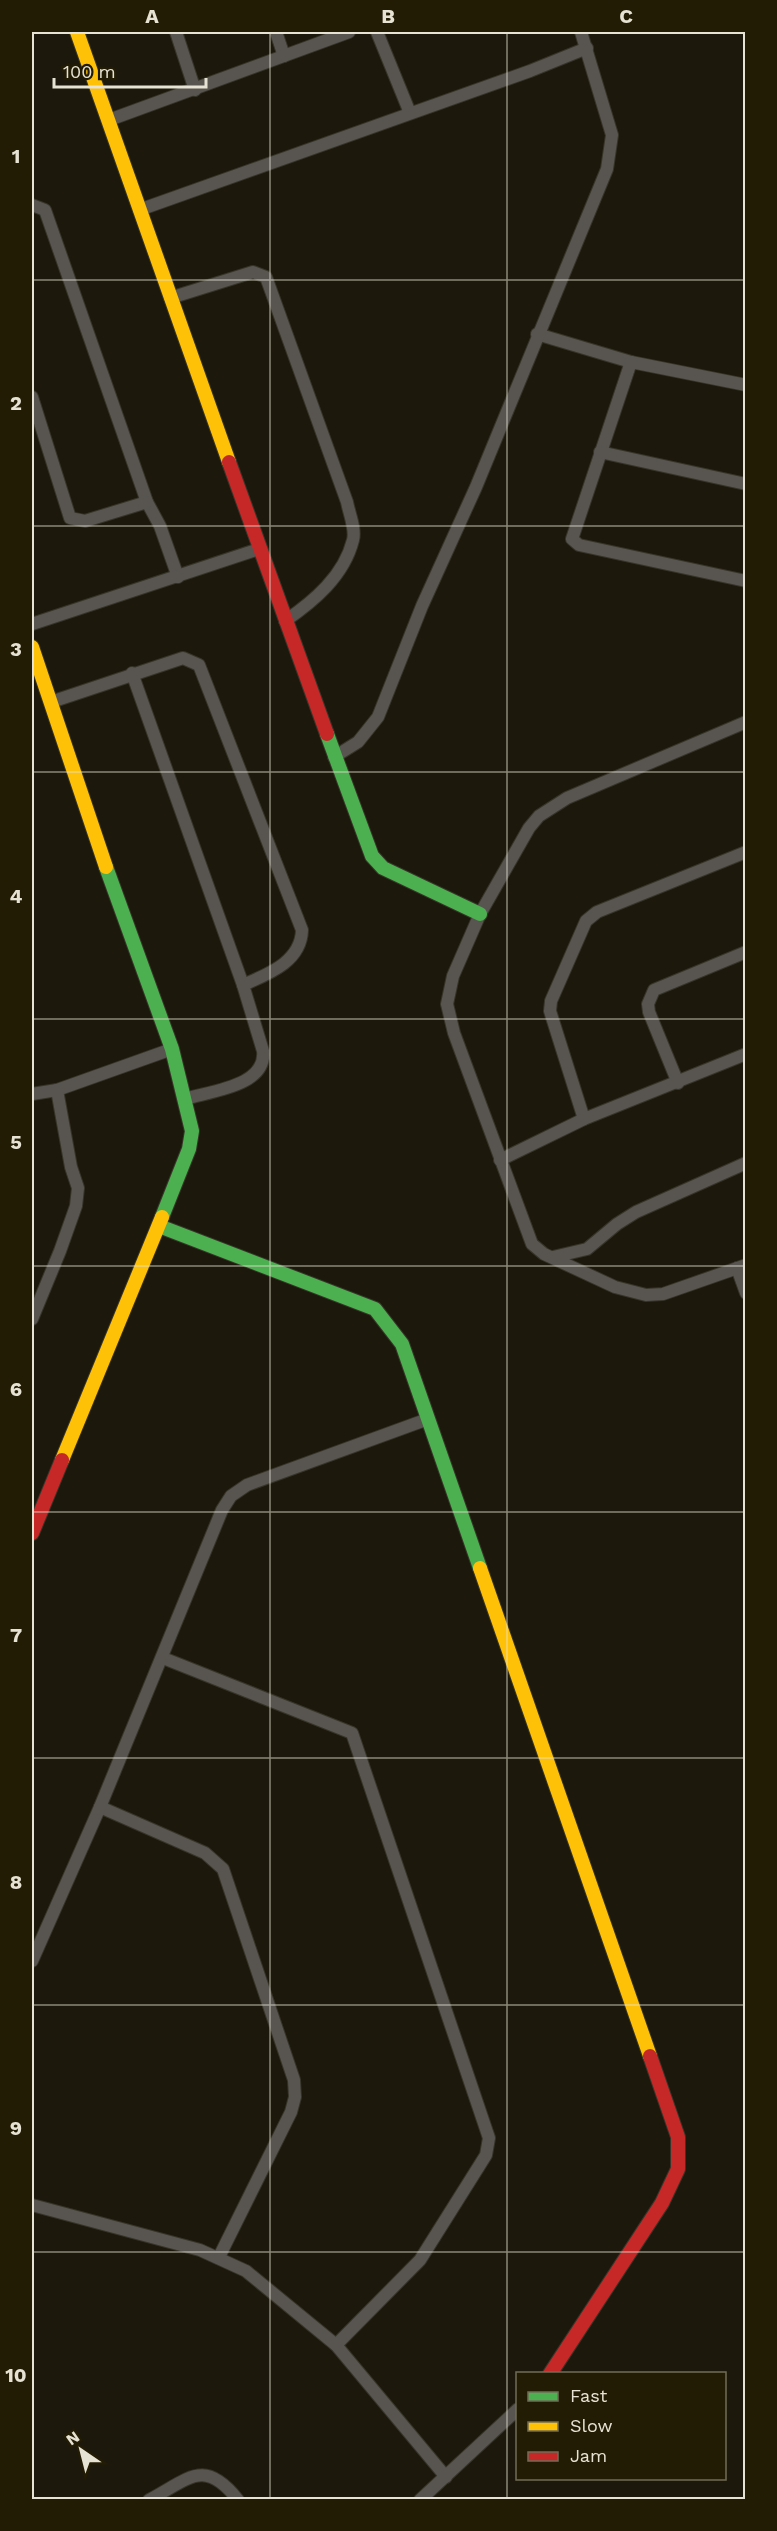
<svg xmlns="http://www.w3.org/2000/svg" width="777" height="2531" font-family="'Work Sans',sans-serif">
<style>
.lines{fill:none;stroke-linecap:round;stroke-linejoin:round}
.street-casing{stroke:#373429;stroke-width:14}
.fast-casing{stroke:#373429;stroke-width:16}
.slow-casing{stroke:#373429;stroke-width:16}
.jam-casing{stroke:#373429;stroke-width:16}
.street{stroke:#585551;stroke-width:12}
.fast{stroke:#4caf50;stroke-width:14}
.slow{stroke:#ffc107;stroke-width:14}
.jam{stroke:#c62828;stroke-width:14}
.grid{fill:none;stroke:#e7e3d4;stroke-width:1.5;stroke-opacity:0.55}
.neatline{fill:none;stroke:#e7e3d4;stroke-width:2}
.grid-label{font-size:20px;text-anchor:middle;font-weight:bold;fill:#e7e3d4}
</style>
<rect width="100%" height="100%" fill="#1c180b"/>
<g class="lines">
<defs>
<g id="street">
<polyline points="176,32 195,90"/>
<polyline points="276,32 284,56"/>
<polyline points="377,32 410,113"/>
<polyline points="109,120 349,32"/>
<polyline points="32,205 45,210 147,502 160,526 178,577"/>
<polyline points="139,210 530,71 587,48"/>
<path d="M170 298 253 272 266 277 347 502C349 513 356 529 353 540 344 576 314 601 285 621"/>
<polyline points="537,334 631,362 746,385"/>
<polyline points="631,362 572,539 579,545 746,581"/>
<polyline points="32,397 70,518 85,521 147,502"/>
<polyline points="600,452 746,484"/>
<polyline points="32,624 259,549"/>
<polyline points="132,673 243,985"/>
<path d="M51 702 183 658 199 665 302 930C301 962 268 974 243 985L263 1051C267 1086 211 1091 185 1099"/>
<polyline points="746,722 567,798 539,816 529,828 480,914 453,976 447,1004 454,1033 532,1244 544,1254 615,1287 646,1295 663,1294 746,1265"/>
<polyline points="334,757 358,742 378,717 422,606 476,487 607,169 612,135 581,32"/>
<polyline points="678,1083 649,1012 648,1004 654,990 746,952"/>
<polyline points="32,1094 57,1090 172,1049"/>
<polyline points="584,1119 550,1011 551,1001 586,921 597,912 746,852"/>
<polyline points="500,1160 584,1119 746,1054"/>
<polyline points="553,1257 587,1249 617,1224 636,1212 746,1163"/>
<polyline points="737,1268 746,1293"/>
<polyline points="32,1319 60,1251 76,1206 78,1188 71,1167 57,1090"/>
<polyline points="163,1658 352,1733 489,2138 486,2155 420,2260 336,2345"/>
<polyline points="100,1807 205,1853 223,1869 294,2080 295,2097 291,2112 219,2257"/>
<polyline points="32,1961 100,1807 222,1510 231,1496 247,1485 428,1419"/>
<polyline points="32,2205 200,2250 246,2271 336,2345 446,2477"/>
<path d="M149 2500C189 2479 204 2457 238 2500"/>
<polyline points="420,2500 518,2409"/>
</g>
<g id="fast">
<polyline points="327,734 372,856 383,868 480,914"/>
<polyline points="106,867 172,1049 192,1131 189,1149 162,1217"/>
<polyline points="159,1226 375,1309 402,1344 480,1568"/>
</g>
<g id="slow">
<polyline points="77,32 229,462"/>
<polyline points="32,647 106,867"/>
<polyline points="62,1460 162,1217"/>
<polyline points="480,1568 650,2056"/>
</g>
<g id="jam">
<polyline points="229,462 327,734"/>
<polyline points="32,1533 62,1460"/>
<polyline points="550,2374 662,2203 678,2169 678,2137 650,2056"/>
</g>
</defs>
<use href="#street" class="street-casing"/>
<use href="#fast" class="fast-casing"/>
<use href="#slow" class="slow-casing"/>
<use href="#jam" class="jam-casing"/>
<use href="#street" class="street"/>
<use href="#fast" class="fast"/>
<use href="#slow" class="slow"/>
<use href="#jam" class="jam"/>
</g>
<path class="grid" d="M270 32V2500M507 32V2500M32 280H746M32 526H746M32 772H746M32 1019H746M32 1266H746M32 1512H746M32 1758H746M32 2005H746M32 2252H746"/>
<rect width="777" height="2531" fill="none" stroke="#231c04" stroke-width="66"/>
<rect x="516" y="2372" width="210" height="108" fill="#231c04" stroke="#716c57" stroke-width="1.5"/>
<rect x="528" y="2392" width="30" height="9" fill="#4caf50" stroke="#716c57" stroke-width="1.5"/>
<text x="570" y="2402" font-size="18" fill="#e7e3d4">Fast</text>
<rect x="528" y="2422" width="30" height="9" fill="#ffc107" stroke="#716c57" stroke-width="1.5"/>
<text x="570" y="2432" font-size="18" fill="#e7e3d4">Slow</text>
<rect x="528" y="2452" width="30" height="9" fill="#c62828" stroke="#716c57" stroke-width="1.5"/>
<text x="570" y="2462" font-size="18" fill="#e7e3d4">Jam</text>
<g transform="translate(81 2450) rotate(325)" stroke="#231c04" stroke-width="4.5" paint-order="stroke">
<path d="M0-4.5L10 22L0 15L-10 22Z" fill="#e7e3d4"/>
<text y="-9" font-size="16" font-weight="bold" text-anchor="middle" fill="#e7e3d4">N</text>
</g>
<path d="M54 78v9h152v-9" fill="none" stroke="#e7e3d4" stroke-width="3"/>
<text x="63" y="78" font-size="18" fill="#e7e3d4" stroke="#231c04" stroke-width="4.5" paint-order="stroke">100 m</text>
<rect x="33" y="33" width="711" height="2465" class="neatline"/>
<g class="grid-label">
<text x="152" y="23">A</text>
<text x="388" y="23">B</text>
<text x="626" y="23">C</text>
<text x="16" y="163">1</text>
<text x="16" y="410">2</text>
<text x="16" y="656">3</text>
<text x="16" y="903">4</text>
<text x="16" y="1149">5</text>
<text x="16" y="1396">6</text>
<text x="16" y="1642">7</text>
<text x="16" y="1889">8</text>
<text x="16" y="2135">9</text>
<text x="16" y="2382">10</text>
</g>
</svg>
